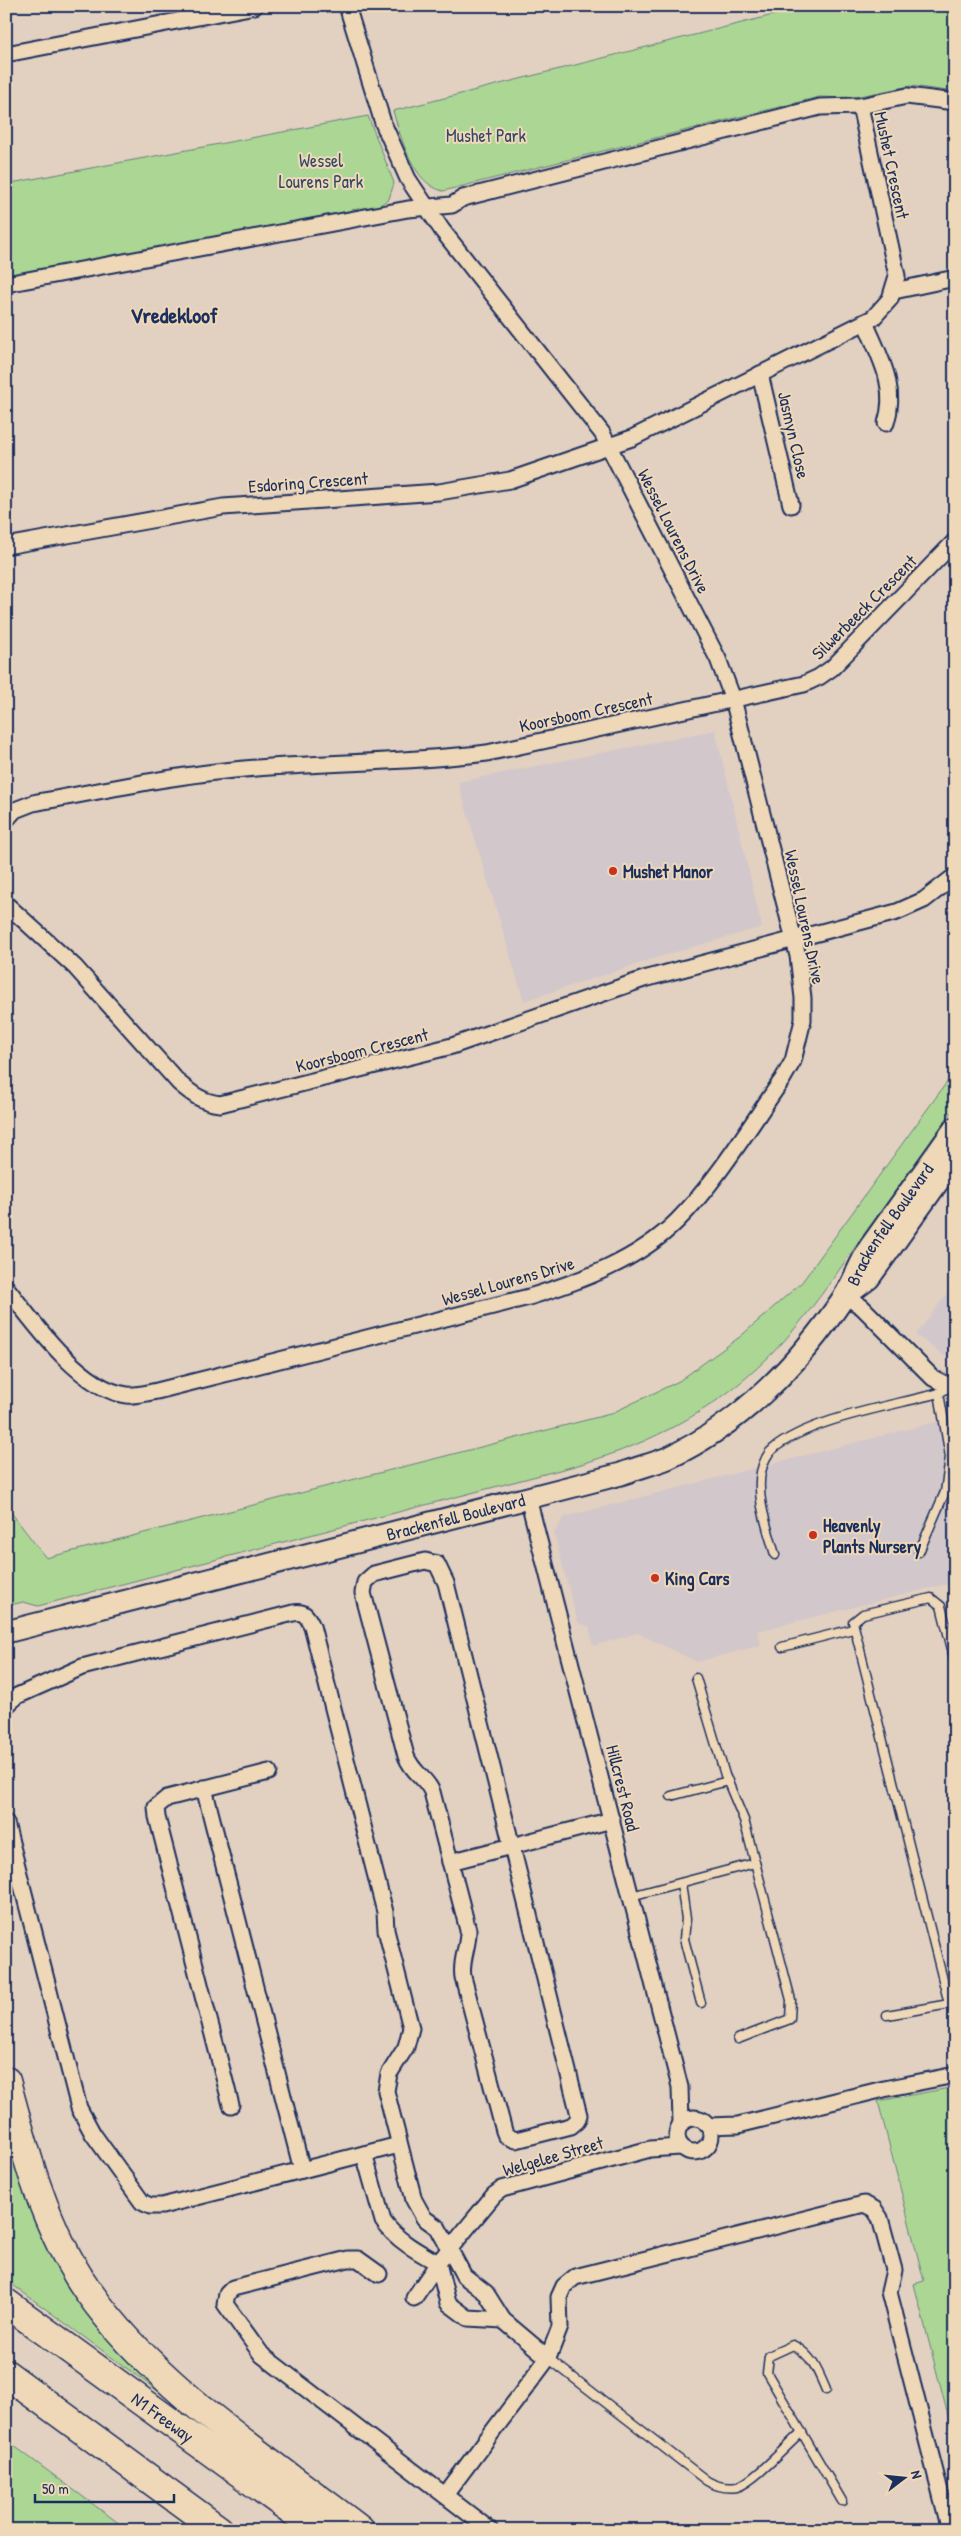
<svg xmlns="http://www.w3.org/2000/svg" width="961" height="2536" font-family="'Patrick Hand',sans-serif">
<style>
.built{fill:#d2c7cb}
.green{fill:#acd694;stroke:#648279}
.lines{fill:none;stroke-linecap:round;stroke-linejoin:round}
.lane-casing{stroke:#1b2f5e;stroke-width:11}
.street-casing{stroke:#1b2f5e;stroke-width:19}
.secondary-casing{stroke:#1b2f5e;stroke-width:25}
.highway-casing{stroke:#1b2f5e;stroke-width:31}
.lane{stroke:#efd8b8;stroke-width:8}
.street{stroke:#efd8b8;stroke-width:15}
.secondary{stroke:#efd8b8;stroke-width:21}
.highway{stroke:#efd8b8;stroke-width:28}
.poi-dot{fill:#c8321e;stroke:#efd8b8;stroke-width:2}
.labels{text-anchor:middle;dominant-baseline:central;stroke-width:4;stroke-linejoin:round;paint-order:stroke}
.park-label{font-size:18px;fill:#314866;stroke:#efd8b8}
.street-label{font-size:18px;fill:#1b2f5e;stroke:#efd8b8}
.poi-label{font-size:18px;font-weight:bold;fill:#1b2f5e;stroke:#efd8b8;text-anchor:start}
.district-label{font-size:22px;font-weight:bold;fill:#1b2f5e;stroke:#efd8b8}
</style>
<rect width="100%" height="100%" fill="#e2d0c1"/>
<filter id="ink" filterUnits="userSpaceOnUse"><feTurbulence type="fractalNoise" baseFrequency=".02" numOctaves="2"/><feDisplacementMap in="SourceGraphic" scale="10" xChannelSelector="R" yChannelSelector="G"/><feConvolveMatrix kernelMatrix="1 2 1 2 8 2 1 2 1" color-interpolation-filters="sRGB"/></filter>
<g filter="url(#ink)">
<g class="built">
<polygon points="715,730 762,927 665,955 524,1001 458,782"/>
<polygon points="955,1283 955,1356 947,1358 916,1335"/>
<polygon points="955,1417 955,1582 757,1631 761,1645 697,1662 638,1633 593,1646 589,1626 578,1623 554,1533 564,1517"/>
</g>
<g class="green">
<path d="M809 6H955V92L911 86 849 98 819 97 443 191C413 184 401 138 393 111Z"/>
<polygon points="368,116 394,183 389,199 380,205 6,276 6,184"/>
<path d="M955 1071V1107C922 1154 889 1200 856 1246 825 1290 796 1333 756 1369 704 1417 639 1448 571 1467L38 1606 23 1602 6 1606V1506L46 1558 610 1414 679 1381 741 1336 802 1282Z"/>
<polygon points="955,2087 955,2443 914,2284 924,2281 878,2101"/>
<polygon points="6,2114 30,2194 171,2391 166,2397 6,2280"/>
<polygon points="6,2440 128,2530 6,2530"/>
</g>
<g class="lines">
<defs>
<g id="lane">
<polyline points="919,1552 945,1492 950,1457 939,1393"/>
<path d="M775 1555C768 1529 756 1499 761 1472 763 1464 766 1454 773 1449 811 1418 892 1406 939 1393L950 1387"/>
<polyline points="782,1647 853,1629"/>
<polyline points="696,1678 725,1775 744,1820 791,2000 790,2019 738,2039"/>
<polyline points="671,1796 728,1781"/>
<polyline points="681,1883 686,1919 684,1939 701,2003"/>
<polyline points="631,1896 755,1863"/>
<polyline points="949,2004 853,1622 863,1614 931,1598 941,1606 955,1661"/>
<polyline points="887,2015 955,2003"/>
<path d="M548 2358 707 2481C716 2486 726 2489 737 2487 754 2482 787 2445 802 2432"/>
<path d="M826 2390C818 2371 812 2355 793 2345L769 2356 767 2373 842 2501"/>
</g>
<g id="street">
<polyline points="6,54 255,6"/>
<polyline points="860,106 907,96 955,102"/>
<polyline points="6,284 408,209 452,205 463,198 820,107 860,106 897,276 890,299 873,318 632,438 510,480 439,492 223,507 6,546"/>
<polyline points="894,291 955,278"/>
<path d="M865 322C879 356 898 386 886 423"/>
<polyline points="760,374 791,505"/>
<path d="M6 820 15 810 33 803C103 791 173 775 244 769 325 762 407 763 487 753L804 684 819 677 832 668 955 541"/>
<path d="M6 904 75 967 179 1083C192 1094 202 1102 220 1104L452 1046 644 979 897 912 924 900 955 876"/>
<path d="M6 1287C32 1321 81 1390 127 1395 137 1396 147 1393 157 1391L529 1297C581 1281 637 1261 677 1221 718 1180 749 1127 782 1080L793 1061 803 1020V998L798 956 733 699 718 659 602 433 442 230 408 179 383 123 347 6"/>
<polyline points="845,1296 862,1307 933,1378 945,1384 955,1386"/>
<polyline points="528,1498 680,2087 681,2123"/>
<path d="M425 1561 437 1564 446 1583 579 2115 577 2121 571 2126 516 2140 506 2136 504 2131 463 1977C460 1960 469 1946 468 1930L432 1792C426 1777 413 1774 406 1756L363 1593 365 1582 374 1574Z"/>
<path d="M6 1706 17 1696 82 1667 293 1613C305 1611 307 1616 312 1626L385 1912 386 1930 411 2028 406 2047 389 2074 386 2091 414 2200 424 2218 438 2228 464 2276 486 2293 503 2320 548 2358"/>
<polyline points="204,1788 302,2170"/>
<polyline points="6,1823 79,2108 93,2134 142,2202 150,2206 162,2206 399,2145"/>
<polyline points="450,1862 612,1820"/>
<polyline points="231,2105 157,1817 156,1807 167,1798 269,1772"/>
<circle cx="694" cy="2135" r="17"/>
<polyline points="708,2126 738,2125 884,2089 955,2075"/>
<path d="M364 2154 383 2221C396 2240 418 2252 438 2263L448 2303 468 2318 503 2320"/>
<polyline points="379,2274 358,2259 348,2259 233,2288 227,2294 225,2304 262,2355 490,2530"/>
<polyline points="414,2298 438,2263 494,2195 502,2189 650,2149 680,2147"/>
<polyline points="445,2495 548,2358 560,2327 559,2297 564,2286 575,2277 864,2204 874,2209 880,2218 894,2270 889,2292 950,2530"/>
</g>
<g id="secondary">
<polyline points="845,1296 869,1278 955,1158"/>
<path id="s1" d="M6 1632 621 1474C636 1468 653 1464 668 1458 741 1424 800 1363 844 1297 853 1283 860 1263 870 1247L955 1128"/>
</g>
<g id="highway">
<path d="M6 2081C25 2153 45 2229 88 2291 155 2387 268 2459 360 2530"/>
<path id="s2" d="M6 2303 319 2530"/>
<polyline points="6,2374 219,2530"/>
</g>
</defs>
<use href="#lane" class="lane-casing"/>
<use href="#street" class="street-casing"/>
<use href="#secondary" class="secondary-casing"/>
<use href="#highway" class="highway-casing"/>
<use href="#lane" class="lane"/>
<use href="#street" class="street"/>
<use href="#secondary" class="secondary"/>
<use href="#highway" class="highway"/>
</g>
</g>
<g class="poi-dot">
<circle cx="613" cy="871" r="5"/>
<circle cx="813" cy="1535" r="5"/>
<circle cx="655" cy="1578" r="5"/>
</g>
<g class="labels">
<g class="park-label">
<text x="486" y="135">Mushet Park</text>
<text x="321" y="160">Wessel<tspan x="321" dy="21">Lourens Park</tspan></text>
</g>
<g class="street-label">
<text transform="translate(892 165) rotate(78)">Mushet Crescent</text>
<text transform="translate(794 435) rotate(77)">Jasmyn Close</text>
<text transform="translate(308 482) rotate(-4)">Esdoring Crescent</text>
<text transform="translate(674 531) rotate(63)">Wessel Lourens Drive</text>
<text transform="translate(864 607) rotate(-45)">Silwerbeeck Crescent</text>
<text transform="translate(586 712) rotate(-12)">Koorsboom Crescent</text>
<text transform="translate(805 917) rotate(78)">Wessel Lourens Drive</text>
<text transform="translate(362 1050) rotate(-14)">Koorsboom Crescent</text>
<text stroke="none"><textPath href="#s1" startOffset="1012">Brackenfell Boulevard</textPath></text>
<text transform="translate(508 1281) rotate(-16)">Wessel Lourens Drive</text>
<text stroke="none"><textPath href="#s1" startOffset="464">Brackenfell Boulevard</textPath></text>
<text transform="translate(623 1788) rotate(76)">Hillcrest Road</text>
<text transform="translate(553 2156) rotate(-16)">Welgelee Street</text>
<text stroke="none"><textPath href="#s2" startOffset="194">N1 Freeway</textPath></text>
</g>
<g class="poi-label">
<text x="623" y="871">Mushet Manor</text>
<text x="823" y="1525">Heavenly<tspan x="823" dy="21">Plants Nursery</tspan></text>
<text x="665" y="1578">King Cars</text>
</g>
<g class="district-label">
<text x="174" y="315">Vredekloof</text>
</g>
</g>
<rect width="961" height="2536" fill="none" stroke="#efd8b8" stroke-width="25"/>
<rect x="12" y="12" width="936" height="2511" fill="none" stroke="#1b2f5e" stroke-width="2" filter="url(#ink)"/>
<g transform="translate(904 2478) rotate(74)" stroke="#efd8b8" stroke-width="4" paint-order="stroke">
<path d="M0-4L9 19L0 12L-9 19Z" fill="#1b2f5e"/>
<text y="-8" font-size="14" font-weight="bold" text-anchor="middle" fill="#1b2f5e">N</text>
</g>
<path d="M35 2494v8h139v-8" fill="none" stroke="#1b2f5e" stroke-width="2.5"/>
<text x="42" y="2494" font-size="15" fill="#1b2f5e" stroke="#efd8b8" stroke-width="4" paint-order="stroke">50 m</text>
</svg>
